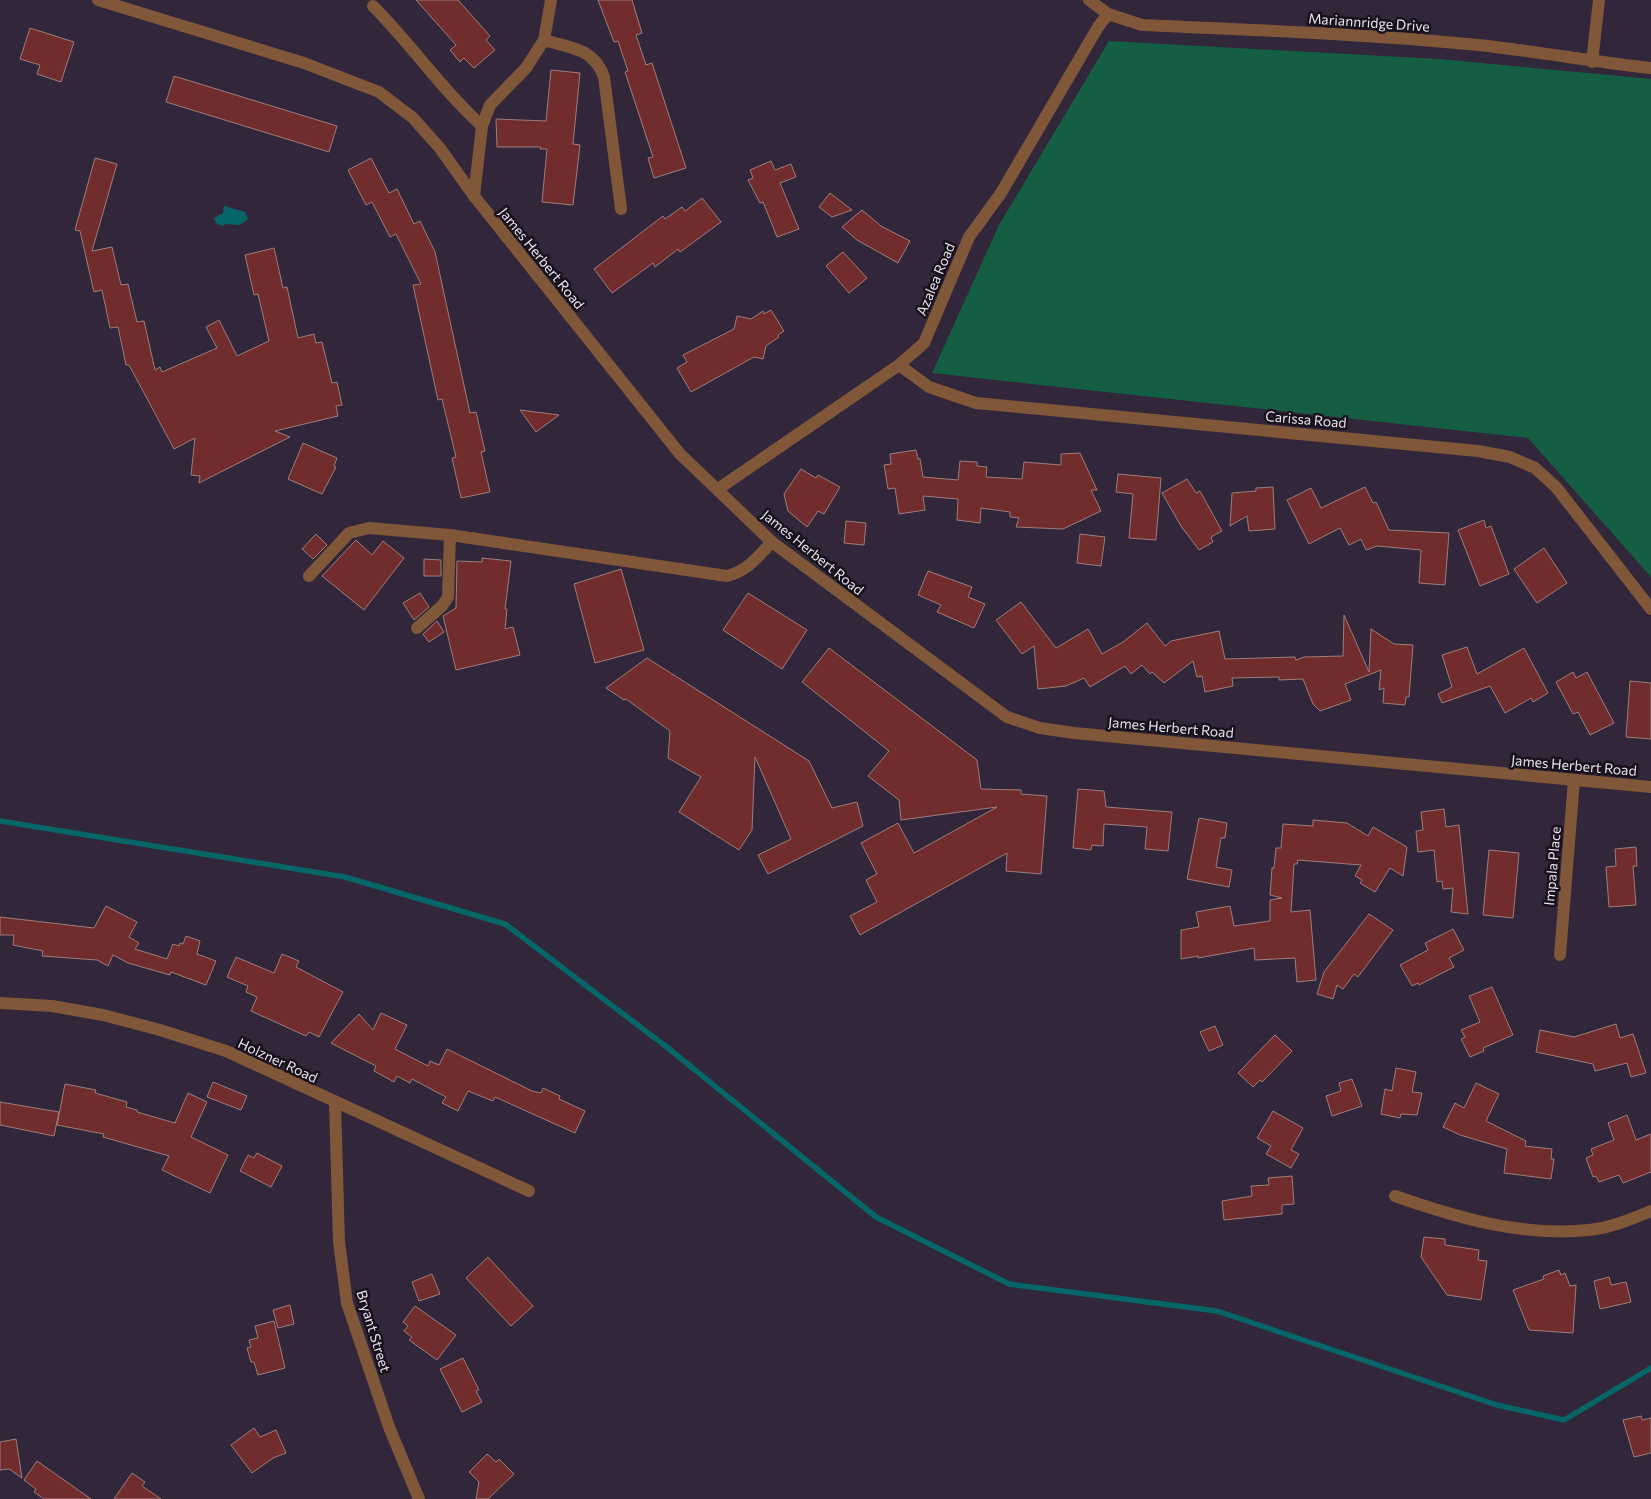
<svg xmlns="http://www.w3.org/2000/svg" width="1651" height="1499" font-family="Commissioner,sans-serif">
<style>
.green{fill:#145e43}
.water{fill:#066667}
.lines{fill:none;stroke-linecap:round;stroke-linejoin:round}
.stream{stroke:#066667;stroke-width:5.5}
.building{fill:#712d2d;stroke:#9e7e7c}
.street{stroke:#81573a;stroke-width:12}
.labels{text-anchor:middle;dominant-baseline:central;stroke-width:5;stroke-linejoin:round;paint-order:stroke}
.street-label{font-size:14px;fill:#eae3f0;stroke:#16111a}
</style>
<rect width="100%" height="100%" fill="#31263a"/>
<polygon class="green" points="1109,41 1439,59 1651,79 1651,577 1528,438 932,373 999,225"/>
<polygon class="water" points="224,206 245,212 248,219 240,225 226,224 222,226 216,223 214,218 223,213"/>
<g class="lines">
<polyline class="stream" points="0,821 345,877 505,924 668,1048 876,1217 1009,1284 1217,1311 1497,1405 1564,1420 1651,1368"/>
</g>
<g class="building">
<polygon points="416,0 458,0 490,36 486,40 495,50 474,68 464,58 460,62 450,50 456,45"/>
<polygon points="598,0 632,0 642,33 636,35 646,65 652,63 686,168 654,178 648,158 653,157 625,72 628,71 618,41 614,42"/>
<polygon points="30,28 74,42 61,82 37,74 40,65 20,59"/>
<polygon points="551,70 580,73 573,144 580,145 573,205 542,202 547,149 540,149 541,147 497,147 496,119 546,121"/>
<polygon points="174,76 337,126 329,152 166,102"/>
<polygon points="95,158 117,164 92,251 112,247 121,285 128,284 137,322 144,321 155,370 160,367 162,372 217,348 206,327 219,320 237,356 269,341 258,294 254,295 245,255 274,248 283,288 287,287 298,338 314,334 316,343 322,342 332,383 337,382 342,405 336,406 338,416 275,431 290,437 199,483 200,476 191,475 195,438 174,449 129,365 126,365 118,327 110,328 102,290 94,292 80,231 75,230"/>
<polygon points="371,158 389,193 397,189 414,224 420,221 435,252 470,413 476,412 485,451 481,452 490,492 461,498 452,458 456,457 442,399 438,400 413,285 421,284 396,234 390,237 372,202 366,205 348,170"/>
<polygon points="771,161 775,170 791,164 796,177 780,183 799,229 777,237 763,202 760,203 748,180 753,178 750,170"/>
<polygon points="830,193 852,210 832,217 819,207"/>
<polygon points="702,198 721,222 680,252 678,249 655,267 653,263 612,293 594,269 663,216 665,219 682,207 685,211"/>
<polygon points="862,210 881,226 910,241 898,263 857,240 842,227"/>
<polygon points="843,252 867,278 849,293 826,266"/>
<polygon points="771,310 784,331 778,335 779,337 766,346 763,359 754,357 691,392 677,368 687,362 683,355 734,329 737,316 751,319 763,311 764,314"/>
<polygon points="520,410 559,415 536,432"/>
<polygon points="303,443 337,458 334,466 336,467 322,494 288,479"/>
<polygon points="916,450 918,459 920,459 923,477 958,480 960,461 977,462 977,466 987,467 986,477 1022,479 1024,462 1061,465 1061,454 1080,453 1097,490 1091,490 1101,511 1063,529 1016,527 1019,518 1010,517 1010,512 981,508 980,523 957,520 958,499 923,496 925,510 899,514 895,488 888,489 884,465 891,464 890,454"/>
<polygon points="801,469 816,478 818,475 840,487 824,514 818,511 807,527 788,511 784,494"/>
<polygon points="1118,474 1161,478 1156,540 1129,538 1133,494 1116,492"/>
<polygon points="1187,479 1196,493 1200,491 1222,531 1211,537 1213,542 1199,550 1181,526 1162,493"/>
<polygon points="1273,487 1275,529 1249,531 1247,516 1230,526 1232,493 1256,491 1256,488"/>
<polygon points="1365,487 1373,503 1376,502 1389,530 1449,533 1445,585 1419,583 1421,550 1377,546 1366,550 1361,539 1349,545 1340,528 1309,544 1287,500 1311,488 1321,508"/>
<polygon points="1484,520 1486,528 1491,526 1509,574 1480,586 1458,530"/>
<polygon points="846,521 866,523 864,545 844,543"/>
<polygon points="316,534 327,545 313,559 302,549"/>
<polygon points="1080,534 1105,537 1101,566 1077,563"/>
<polygon points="356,540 372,555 383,541 404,558 364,610 322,576"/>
<polygon points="1544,548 1567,583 1537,603 1514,569"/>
<polygon points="482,558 511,561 505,609 507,609 505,629 513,627 520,655 456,670 443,616 456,608 457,561 482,562"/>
<polygon points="424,559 441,560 441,576 424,576"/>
<polygon points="621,569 644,650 595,663 574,584"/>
<polygon points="928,571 972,587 968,597 985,604 974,628 937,612 941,605 918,595"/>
<polygon points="420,593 429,607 414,620 403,603"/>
<polygon points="748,593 807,630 782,669 723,630"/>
<polygon points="1021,602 1056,648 1088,629 1102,654 1123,642 1147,623 1165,646 1171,641 1219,631 1225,659 1295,657 1296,660 1304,657 1343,656 1344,615 1369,672 1371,629 1394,644 1413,645 1409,697 1406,697 1405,705 1383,703 1384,688 1379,690 1381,670 1345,684 1351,700 1320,711 1313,704 1303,679 1279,680 1279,677 1232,678 1233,686 1205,692 1202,676 1197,677 1193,661 1164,683 1152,672 1150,674 1142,665 1131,674 1125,666 1090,687 1084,678 1066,686 1038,689 1034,646 1022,654 996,620"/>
<polygon points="437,621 444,632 429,642 423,634"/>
<polygon points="1467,647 1477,674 1524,648 1548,693 1533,702 1531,698 1505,713 1490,686 1442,703 1438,694 1452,687 1442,655"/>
<polygon points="829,648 977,760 981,789 1021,790 1021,794 1047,796 1041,874 1006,871 1007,853 860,935 850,916 877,902 866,880 877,874 861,843 898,823 914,853 997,807 901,820 899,800 868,776 889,751 802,682"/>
<polygon points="647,658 809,761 832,808 857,802 863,826 768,874 758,855 791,839 755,757 752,830 739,850 679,812 701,777 668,758 670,731 626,699 624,700 606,688"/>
<polygon points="1573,672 1576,678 1587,672 1614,723 1590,735 1578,712 1573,714 1556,682"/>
<polygon points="1630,681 1651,683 1651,739 1626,737"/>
<polygon points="1078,789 1104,791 1106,807 1172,812 1168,851 1145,849 1147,827 1104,824 1103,846 1092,845 1091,850 1073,848"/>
<polygon points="1444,809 1446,827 1459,825 1468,914 1451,912 1453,888 1443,889 1442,881 1437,882 1434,850 1418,852 1416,831 1423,830 1421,812"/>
<polygon points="1199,818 1227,823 1225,838 1221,838 1216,867 1232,870 1229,887 1187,879"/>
<polygon points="1313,820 1347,823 1368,836 1373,827 1407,847 1403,876 1390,868 1375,892 1360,883 1362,880 1355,876 1361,865 1298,860 1297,864 1294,864 1291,912 1310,910 1316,980 1297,982 1295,958 1255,960 1254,948 1198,958 1198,956 1181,959 1181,930 1199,927 1196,912 1230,906 1234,926 1270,921 1270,900 1282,898 1270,895 1272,868 1274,868 1276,848 1281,848 1283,824 1313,826"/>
<polygon points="1636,847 1637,866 1633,866 1636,905 1609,907 1606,867 1616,866 1615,849"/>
<polygon points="1489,850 1519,853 1513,918 1483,915"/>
<polygon points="106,906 137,922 129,937 139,943 135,949 167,959 173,944 179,946 180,943 183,944 186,936 200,941 197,954 216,961 206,985 171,972 170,975 128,963 113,955 108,966 97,960 42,956 43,951 13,945 14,935 0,935 0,917 94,928"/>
<polygon points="1369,914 1393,930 1358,977 1354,974 1343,989 1337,985 1333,999 1317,994 1324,972"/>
<polygon points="1453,929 1464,950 1449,958 1454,967 1419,985 1418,983 1412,986 1400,965 1428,950 1425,943"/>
<polygon points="282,954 299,961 296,967 343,992 319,1037 309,1032 306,1036 251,1011 257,997 246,992 248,986 227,977 236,957 274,973"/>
<polygon points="1492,987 1513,1035 1483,1048 1484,1051 1470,1057 1461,1039 1465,1037 1461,1030 1480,1022 1469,996"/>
<polygon points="381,1013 407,1025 395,1049 428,1066 430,1061 439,1065 447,1049 532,1091 541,1093 543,1088 560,1096 559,1099 585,1111 575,1133 495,1097 493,1101 468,1091 458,1111 442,1103 446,1097 412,1079 410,1083 397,1076 394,1082 374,1071 376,1066 331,1043 359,1014 373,1030"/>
<polygon points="1616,1024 1620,1038 1633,1034 1646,1073 1631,1077 1627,1063 1595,1071 1593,1064 1536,1052 1540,1030 1574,1037"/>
<polygon points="1215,1026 1223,1045 1209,1051 1200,1032"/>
<polygon points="1275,1035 1292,1051 1262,1082 1260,1080 1253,1087 1238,1073"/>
<polygon points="1396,1068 1416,1072 1412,1092 1422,1093 1417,1115 1401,1114 1400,1118 1381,1114 1385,1089 1392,1091"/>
<polygon points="1352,1079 1362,1106 1332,1116 1326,1096 1341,1091 1339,1083"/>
<polygon points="213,1082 247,1096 241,1110 207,1097"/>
<polygon points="1476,1083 1499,1094 1486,1121 1526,1141 1525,1146 1552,1149 1551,1159 1554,1159 1551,1179 1504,1173 1507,1149 1460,1135 1443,1127 1455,1103 1464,1108"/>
<polygon points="65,1084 96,1090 95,1093 127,1102 126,1107 137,1110 137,1112 175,1123 188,1093 207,1102 191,1137 228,1155 210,1193 162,1170 169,1156 103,1137 104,1134 57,1125"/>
<polygon points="0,1102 59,1112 54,1136 0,1125"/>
<polygon points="1273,1111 1303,1128 1291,1150 1299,1154 1291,1168 1266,1154 1271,1146 1257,1138"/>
<polygon points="1627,1115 1636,1140 1651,1134 1651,1172 1623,1183 1619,1175 1599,1182 1596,1176 1593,1177 1586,1158 1593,1155 1591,1149 1614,1140 1608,1123"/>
<polygon points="257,1153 282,1166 271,1187 240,1171 248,1155 254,1158"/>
<polygon points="1292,1176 1294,1204 1282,1205 1282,1214 1224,1220 1222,1201 1252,1196 1251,1186 1269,1185 1268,1178"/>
<polygon points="1424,1237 1445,1239 1445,1245 1479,1250 1478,1260 1487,1261 1481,1300 1447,1295 1421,1257"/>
<polygon points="488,1257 533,1306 511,1326 466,1278"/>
<polygon points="1559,1270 1561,1275 1565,1273 1570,1286 1576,1285 1573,1333 1529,1330 1513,1290 1544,1279 1543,1276"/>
<polygon points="432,1274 440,1294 419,1301 412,1282"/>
<polygon points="1609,1277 1611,1285 1626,1282 1631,1302 1600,1309 1594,1281"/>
<polygon points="290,1305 294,1324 278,1328 273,1310"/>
<polygon points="415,1306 456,1335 437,1360 409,1340 412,1337 404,1331 408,1326 403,1322"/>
<polygon points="274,1321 285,1368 258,1375 254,1362 251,1362 247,1348 251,1347 249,1340 258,1338 255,1326"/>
<polygon points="463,1358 479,1390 476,1391 482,1402 462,1412 440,1369"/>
<polygon points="1641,1416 1642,1420 1651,1418 1651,1453 1634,1457 1623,1420"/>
<polygon points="254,1428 260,1437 276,1430 286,1453 273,1458 252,1473 231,1445"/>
<polygon points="16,1439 22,1478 9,1469 0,1470 0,1442"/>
<polygon points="487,1454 496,1462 499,1459 514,1474 488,1499 476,1499 479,1482 469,1472"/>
<polygon points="37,1461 91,1499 44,1499 34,1492 36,1489 24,1480"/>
<polygon points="132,1473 145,1482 142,1486 161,1499 114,1499"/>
</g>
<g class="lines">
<g class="street">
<polyline points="98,0 304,63 379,92 413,118 439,147 474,196 680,454 772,542 1007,717 1040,728 1074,733 1651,787"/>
<path d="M1089 0 1108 14 1142 25C1254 30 1367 34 1478 45 1536 51 1593 62 1651 68"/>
<path d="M373 6C411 44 442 90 482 126"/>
<path d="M544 40C570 48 594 48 604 77L621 209"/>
<polyline points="1592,62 1599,0"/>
<polyline points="474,196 482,126 490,105 526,68 544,40 551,0"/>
<polyline points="899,365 929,387 976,403 1478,451 1510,457 1535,468 1556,487 1651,609"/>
<polyline points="718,489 899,365 924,343 969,237 1001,193 1098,27 1108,14"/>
<path d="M309 576 349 533 369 528 450 535 727 576C748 571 758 556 772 542"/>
<polyline points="417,628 442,606 448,597 450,535"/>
<polyline points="1560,955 1574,780"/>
<polyline points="0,1003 52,1006 103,1015 160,1030 226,1051 529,1191"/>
<polyline points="335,1103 339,1242 347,1303 389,1427 419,1499"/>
<path d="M1395 1196C1458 1218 1522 1237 1589 1230 1610 1228 1632 1219 1651 1211"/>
</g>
</g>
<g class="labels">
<g class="street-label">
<text transform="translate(1369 22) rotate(4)">Mariannridge Drive</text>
<text transform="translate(542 258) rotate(51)">James Herbert Road</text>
<text transform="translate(935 279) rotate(-67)">Azalea Road</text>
<text transform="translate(1306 419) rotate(5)">Carissa Road</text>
<text transform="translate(813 552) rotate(39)">James Herbert Road</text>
<text transform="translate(1171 727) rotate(5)">James Herbert Road</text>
<text transform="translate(1574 765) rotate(5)">James Herbert Road</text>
<text transform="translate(1552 866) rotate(-85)">Impala Place</text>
<text transform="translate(278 1060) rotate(25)">Holzner Road</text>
<text transform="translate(374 1331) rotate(73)">Bryant Street</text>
</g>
</g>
</svg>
